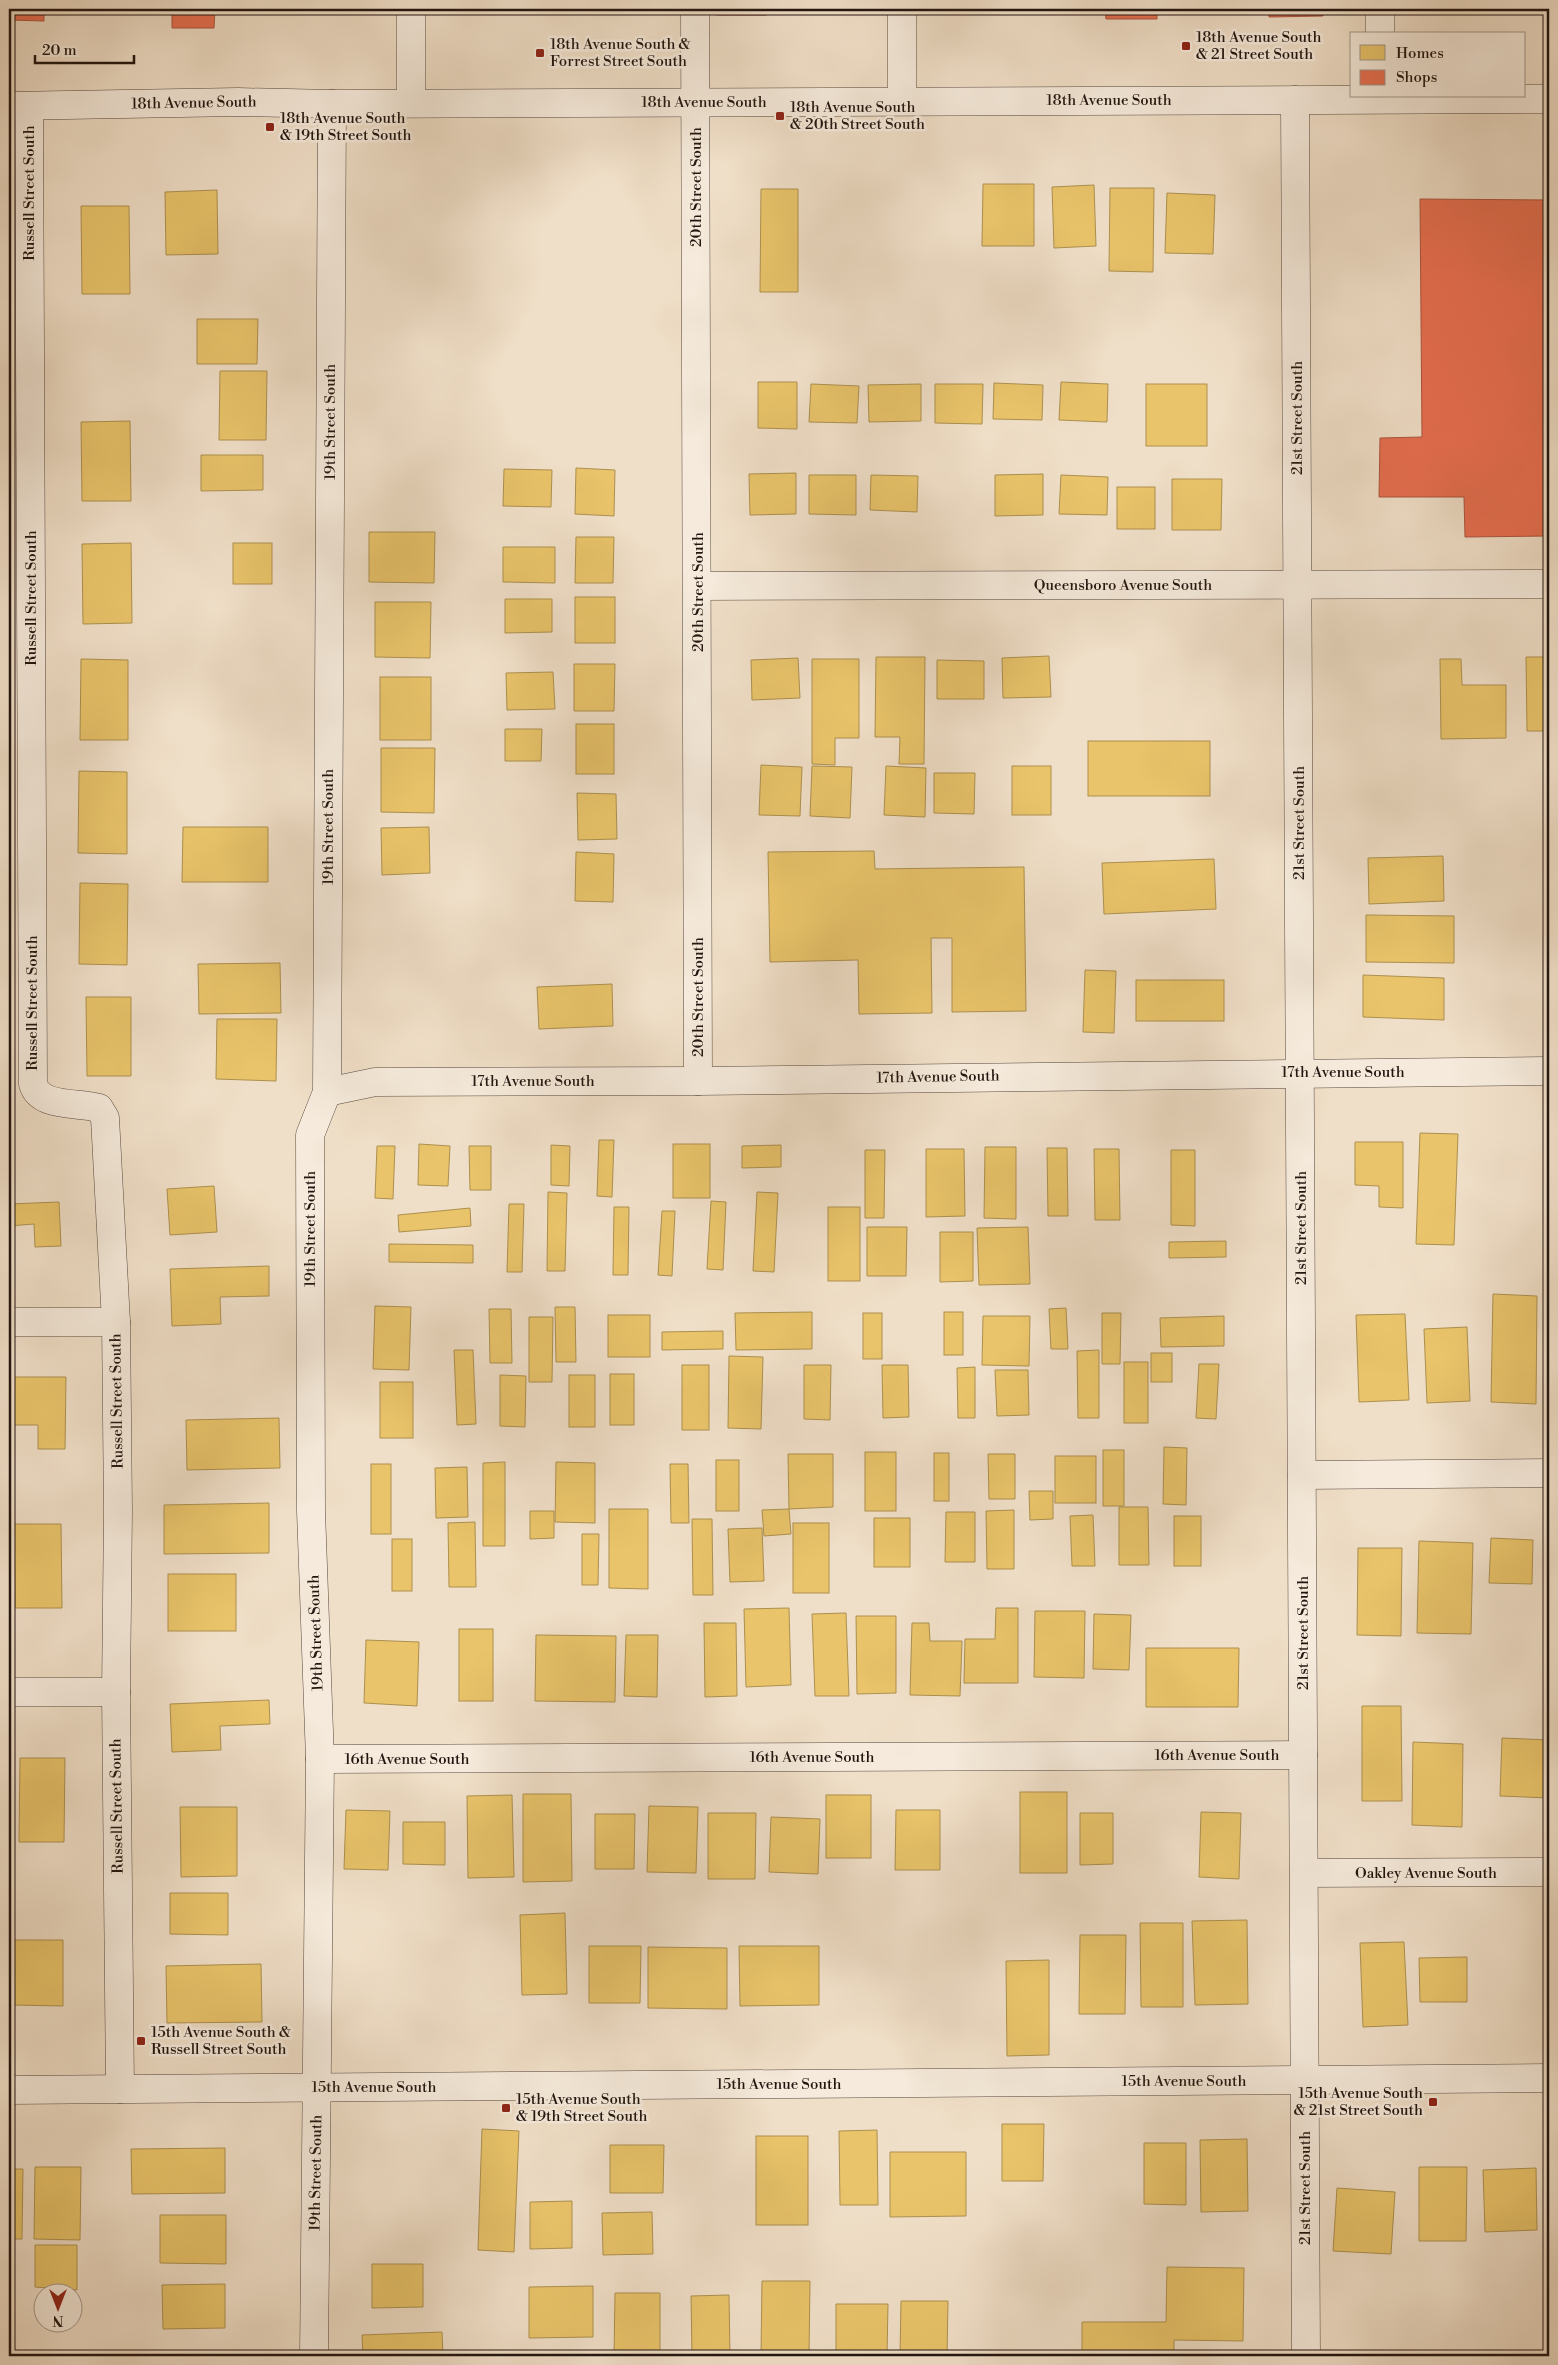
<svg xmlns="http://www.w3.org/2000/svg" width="1558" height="2365" font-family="'Libre Bodoni',serif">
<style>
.homes{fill:#e9c46a;stroke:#ad904f}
.shops{fill:#e76f51;stroke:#ac543e}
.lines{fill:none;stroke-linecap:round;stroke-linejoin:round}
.minor-casing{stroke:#56483e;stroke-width:29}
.tertiary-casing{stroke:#56483e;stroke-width:29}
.minor{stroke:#f5eadb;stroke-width:28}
.tertiary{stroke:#f5eadb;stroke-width:28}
.poi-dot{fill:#8f2418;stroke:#f5eadb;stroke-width:2}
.labels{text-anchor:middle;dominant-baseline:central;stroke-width:5;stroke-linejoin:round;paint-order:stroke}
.poi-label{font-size:15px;fill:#221510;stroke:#f5eadb;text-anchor:start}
.street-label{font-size:15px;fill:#221510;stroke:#f5eadb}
</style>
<rect width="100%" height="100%" fill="#f0dfc8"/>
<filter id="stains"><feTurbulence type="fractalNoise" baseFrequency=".004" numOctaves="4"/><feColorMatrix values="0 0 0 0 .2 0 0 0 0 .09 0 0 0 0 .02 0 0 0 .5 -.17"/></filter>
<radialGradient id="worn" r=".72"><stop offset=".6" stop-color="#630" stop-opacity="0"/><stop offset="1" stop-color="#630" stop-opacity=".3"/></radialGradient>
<g class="homes">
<polygon points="983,184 1034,184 1034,246 982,246"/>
<polygon points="1094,185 1096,246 1054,248 1052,187"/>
<polygon points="1110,188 1154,188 1153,272 1109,271"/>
<polygon points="761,189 798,189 798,292 760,292"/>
<polygon points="217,190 218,254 166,255 165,192"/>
<polygon points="1167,193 1215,195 1213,254 1165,253"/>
<polygon points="81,206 129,206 130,294 82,294"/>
<polygon points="197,319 258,319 257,364 197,364"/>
<polygon points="220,371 267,371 266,440 219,440"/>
<polygon points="758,382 797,382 797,429 758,428"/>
<polygon points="1061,382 1108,384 1107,422 1059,420"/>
<polygon points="994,383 1043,385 1042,420 993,419"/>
<polygon points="811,384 859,386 857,423 809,422"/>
<polygon points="921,384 921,421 869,422 868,385"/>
<polygon points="935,384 983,384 982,424 935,423"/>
<rect x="1146" y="384" width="61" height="62"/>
<polygon points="130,421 131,501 82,501 81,422"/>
<polygon points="201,455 263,455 263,490 201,491"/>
<polygon points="576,468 615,470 614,516 575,514"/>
<polygon points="504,469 552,470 551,507 503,506"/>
<polygon points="796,473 796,514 750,515 749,474"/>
<polygon points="1043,474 1043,515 995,516 995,475"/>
<polygon points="809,475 856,475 856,515 809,514"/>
<polygon points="871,475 918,476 917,512 870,510"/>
<polygon points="1061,475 1108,477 1107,515 1059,514"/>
<polygon points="1172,479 1222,479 1221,530 1172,530"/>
<rect x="1117" y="487" width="38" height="42"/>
<polygon points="369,532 435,532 434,583 369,582"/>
<polygon points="576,537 614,537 613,583 575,583"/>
<polygon points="131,543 132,623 83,624 82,544"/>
<rect x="233" y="543" width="39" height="41"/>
<polygon points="503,547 555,547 555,583 503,582"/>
<rect x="575" y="597" width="40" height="46"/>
<polygon points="505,599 552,599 552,632 505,633"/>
<polygon points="375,602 431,602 430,658 375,657"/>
<polygon points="1049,656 1051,697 1003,698 1002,658"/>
<polygon points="876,657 925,657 924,764 899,764 900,737 875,737"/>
<polygon points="1526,657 1549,657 1549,731 1527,731"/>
<polygon points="798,658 800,698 752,700 751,660"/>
<polygon points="81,659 128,660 128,740 80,740"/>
<polygon points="812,659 859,659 859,738 835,738 835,765 812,764"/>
<polygon points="1440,659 1461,659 1462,685 1506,685 1506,738 1441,739"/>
<polygon points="937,660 984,661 984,699 937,699"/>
<polygon points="574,664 615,664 614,711 574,711"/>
<polygon points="553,672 555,709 507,710 506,673"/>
<rect x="380" y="677" width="51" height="63"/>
<rect x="576" y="724" width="38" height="50"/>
<polygon points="505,729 542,729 541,761 505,761"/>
<rect x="1088" y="741" width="122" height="55"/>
<polygon points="381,748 435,748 434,813 381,812"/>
<polygon points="761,765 802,767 800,816 759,815"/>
<polygon points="812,766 852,767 850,818 810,816"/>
<polygon points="886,766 926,768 925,817 884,815"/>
<rect x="1012" y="766" width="39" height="49"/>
<polygon points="79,771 127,772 127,854 78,853"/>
<polygon points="934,773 975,773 974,814 934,813"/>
<polygon points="577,793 616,794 617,839 578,840"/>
<polygon points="183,827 268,827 268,882 182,882"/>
<polygon points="429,827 430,873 382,875 381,828"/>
<polygon points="874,851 875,869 1024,867 1026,1011 952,1012 952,938 931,938 932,1013 859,1014 858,960 770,962 768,852"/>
<polygon points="576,852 614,854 613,902 575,901"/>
<polygon points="1443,856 1444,901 1369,904 1368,858"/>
<polygon points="1214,859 1216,909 1104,914 1102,863"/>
<polygon points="80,883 128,884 127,965 79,964"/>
<polygon points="1366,915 1454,916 1454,963 1366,962"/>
<polygon points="280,963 281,1013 199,1014 198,964"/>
<polygon points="1085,970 1116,971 1114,1033 1083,1032"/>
<polygon points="1363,975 1444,978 1444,1020 1363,1017"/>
<rect x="1136" y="980" width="88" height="41"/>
<polygon points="612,984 613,1026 539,1029 537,987"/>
<polygon points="86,997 131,997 131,1076 87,1076"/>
<polygon points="217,1019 277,1019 276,1081 216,1079"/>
<polygon points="1420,1133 1458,1134 1454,1245 1416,1244"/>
<polygon points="599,1140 614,1140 612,1197 597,1196"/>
<polygon points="1355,1142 1403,1142 1403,1208 1379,1207 1379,1186 1355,1185"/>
<polygon points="419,1144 450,1146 448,1186 418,1185"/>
<rect x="673" y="1144" width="37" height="54"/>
<polygon points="551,1145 570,1146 569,1186 551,1185"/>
<polygon points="781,1145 781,1167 742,1168 742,1146"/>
<polygon points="377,1146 395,1146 393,1199 375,1198"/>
<polygon points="469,1146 491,1146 491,1190 470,1190"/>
<polygon points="985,1147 1016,1147 1016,1219 984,1218"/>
<polygon points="1047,1148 1067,1148 1068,1216 1048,1216"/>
<polygon points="926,1149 964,1149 965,1216 926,1217"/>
<polygon points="1094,1149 1119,1149 1120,1220 1095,1220"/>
<polygon points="865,1150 885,1150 884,1218 865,1218"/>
<polygon points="1171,1150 1195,1150 1195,1226 1171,1225"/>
<polygon points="214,1186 217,1232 170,1235 167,1189"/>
<polygon points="548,1192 567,1193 565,1271 547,1271"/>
<polygon points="757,1192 778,1193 774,1272 753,1271"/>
<polygon points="711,1201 726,1202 723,1270 707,1269"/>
<polygon points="59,1202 61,1246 35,1247 34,1224 9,1226 9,1204"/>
<polygon points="509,1204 524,1204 522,1272 507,1272"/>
<polygon points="614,1207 629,1207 628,1275 613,1275"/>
<rect x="828" y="1207" width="32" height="74"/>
<polygon points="470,1208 471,1226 399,1232 398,1215"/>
<polygon points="662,1211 675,1211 672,1276 658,1275"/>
<polygon points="867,1227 907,1227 906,1276 867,1276"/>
<polygon points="1028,1227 1030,1284 979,1285 977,1228"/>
<polygon points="940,1232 973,1232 973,1281 940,1282"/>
<polygon points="1226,1241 1226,1257 1169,1258 1169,1242"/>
<polygon points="389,1244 473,1245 473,1263 389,1262"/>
<polygon points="269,1266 269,1296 220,1297 221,1324 172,1326 170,1269"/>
<polygon points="1493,1294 1537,1296 1536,1404 1491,1402"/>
<polygon points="375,1306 411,1307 409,1370 373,1369"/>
<polygon points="555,1307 575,1307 576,1362 556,1362"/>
<polygon points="1066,1308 1068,1349 1051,1349 1049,1309"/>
<polygon points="489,1309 511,1309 512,1363 490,1363"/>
<polygon points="812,1312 812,1349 736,1350 735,1313"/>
<rect x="944" y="1312" width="19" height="43"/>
<rect x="863" y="1313" width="19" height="46"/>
<polygon points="1102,1313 1121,1313 1120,1364 1102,1364"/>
<polygon points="1405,1314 1409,1400 1359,1402 1356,1315"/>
<rect x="608" y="1315" width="42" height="42"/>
<polygon points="983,1316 1030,1316 1029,1366 982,1365"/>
<polygon points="1224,1316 1224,1346 1161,1347 1160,1318"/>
<polygon points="529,1317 553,1317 552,1382 529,1382"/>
<polygon points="1467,1327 1470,1401 1427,1403 1424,1329"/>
<polygon points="723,1331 723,1349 662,1350 662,1332"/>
<polygon points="454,1350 473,1350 476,1424 457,1425"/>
<polygon points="1099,1350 1099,1418 1078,1418 1077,1351"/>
<rect x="1151" y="1353" width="21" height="29"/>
<polygon points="729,1356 763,1357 761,1429 728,1428"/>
<rect x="1124" y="1362" width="24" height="61"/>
<polygon points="1199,1364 1219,1364 1216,1419 1196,1418"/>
<rect x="682" y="1365" width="27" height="65"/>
<polygon points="804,1365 831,1365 830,1420 804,1419"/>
<polygon points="882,1365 908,1365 909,1417 883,1418"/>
<polygon points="975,1367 975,1418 958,1418 957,1368"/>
<polygon points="995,1370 1028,1370 1029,1415 997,1416"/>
<rect x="610" y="1374" width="24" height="51"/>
<polygon points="500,1375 526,1376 525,1427 500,1426"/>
<rect x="569" y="1375" width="26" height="52"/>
<polygon points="11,1377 66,1377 65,1449 38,1449 38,1425 11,1425"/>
<rect x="380" y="1382" width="33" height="56"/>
<polygon points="279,1418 280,1468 187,1470 186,1420"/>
<polygon points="1164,1447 1187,1448 1186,1505 1163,1504"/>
<rect x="1103" y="1450" width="21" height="56"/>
<rect x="865" y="1452" width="31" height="59"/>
<rect x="934" y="1453" width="15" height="48"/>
<polygon points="788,1454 833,1454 833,1507 789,1509"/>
<polygon points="988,1454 1015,1454 1015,1499 989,1499"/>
<rect x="1055" y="1456" width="41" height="47"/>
<rect x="716" y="1460" width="23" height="51"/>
<polygon points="505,1462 505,1546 483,1546 483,1463"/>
<polygon points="556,1462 595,1463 595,1523 555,1522"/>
<rect x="371" y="1464" width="20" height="70"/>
<polygon points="670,1464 688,1464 689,1523 671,1523"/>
<polygon points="467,1467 468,1517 436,1518 435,1468"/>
<polygon points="1029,1491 1053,1491 1053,1519 1030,1520"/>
<polygon points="269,1503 269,1553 164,1554 164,1505"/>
<polygon points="1119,1507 1148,1507 1149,1565 1119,1565"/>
<polygon points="609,1509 648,1509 648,1589 609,1588"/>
<polygon points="789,1509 791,1534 764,1536 762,1510"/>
<polygon points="1014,1510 1014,1569 987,1569 986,1511"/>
<polygon points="530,1511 554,1511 554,1538 530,1539"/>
<polygon points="946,1512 975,1512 975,1562 945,1562"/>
<polygon points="1093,1515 1095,1566 1072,1566 1070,1516"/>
<rect x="1174" y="1516" width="27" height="50"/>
<rect x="874" y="1518" width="36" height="49"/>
<polygon points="692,1519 712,1519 713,1595 693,1595"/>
<polygon points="475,1522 476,1587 449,1587 448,1523"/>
<rect x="793" y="1523" width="36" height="70"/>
<polygon points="14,1524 61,1524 62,1608 15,1608"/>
<polygon points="762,1528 764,1581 730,1582 728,1529"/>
<polygon points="582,1534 599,1534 598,1585 582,1585"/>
<polygon points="1491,1538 1533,1540 1532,1584 1489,1583"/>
<rect x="392" y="1539" width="20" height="52"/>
<polygon points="1419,1541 1473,1543 1471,1634 1417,1633"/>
<polygon points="1358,1548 1402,1548 1401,1636 1357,1635"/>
<rect x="168" y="1574" width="68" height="57"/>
<polygon points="789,1608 791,1685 746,1687 744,1609"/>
<polygon points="996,1608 1018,1608 1018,1683 964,1683 965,1639 995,1639"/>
<polygon points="1035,1611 1085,1611 1084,1678 1034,1677"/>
<polygon points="846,1613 849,1696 815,1696 812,1614"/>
<polygon points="1094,1614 1131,1615 1129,1670 1093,1669"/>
<polygon points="856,1616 896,1616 896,1693 857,1694"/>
<polygon points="704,1623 736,1623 737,1696 705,1697"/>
<polygon points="912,1623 929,1623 930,1641 962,1641 960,1696 910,1695"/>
<rect x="459" y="1629" width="34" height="72"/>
<polygon points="536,1635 616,1636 615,1702 535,1701"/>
<polygon points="626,1635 658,1635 657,1697 624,1696"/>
<polygon points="366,1640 419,1642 417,1706 364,1703"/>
<polygon points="1146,1648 1239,1648 1238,1707 1146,1707"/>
<polygon points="269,1700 270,1724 220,1726 221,1750 172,1752 170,1704"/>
<polygon points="1362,1706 1401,1706 1402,1801 1362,1801"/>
<polygon points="1502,1738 1549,1740 1549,1798 1500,1796"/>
<polygon points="1413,1742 1463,1744 1462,1827 1412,1825"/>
<polygon points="20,1758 65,1758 64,1842 19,1842"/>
<rect x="1020" y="1792" width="47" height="81"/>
<polygon points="523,1794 571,1794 572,1881 523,1882"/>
<polygon points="512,1795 514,1877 468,1878 467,1796"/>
<rect x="826" y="1795" width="45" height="63"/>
<polygon points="649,1806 698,1807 696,1873 647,1872"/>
<polygon points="180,1807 237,1807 237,1876 181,1877"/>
<polygon points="346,1810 390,1811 388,1870 344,1869"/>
<polygon points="896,1810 940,1810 940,1870 895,1870"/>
<polygon points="1201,1812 1241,1813 1239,1879 1199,1877"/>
<polygon points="708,1813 756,1813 755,1879 708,1879"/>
<polygon points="1080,1813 1113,1813 1113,1864 1080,1865"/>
<polygon points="595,1814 635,1814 634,1869 595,1869"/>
<polygon points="771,1817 820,1819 818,1874 769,1872"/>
<polygon points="403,1822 445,1822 445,1865 403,1864"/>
<polygon points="170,1893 228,1893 228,1935 170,1934"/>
<polygon points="565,1913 567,1994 522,1995 520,1915"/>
<polygon points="1247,1920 1248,2004 1195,2005 1192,1921"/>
<polygon points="1140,1923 1183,1923 1183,2007 1141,2007"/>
<polygon points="1080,1935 1126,1935 1125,2014 1079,2014"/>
<polygon points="12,1940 63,1940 63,2006 12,2005"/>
<polygon points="1404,1942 1408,2025 1363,2027 1360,1943"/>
<polygon points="589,1946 641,1946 640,2003 589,2003"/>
<polygon points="739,1946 819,1946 819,2005 740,2006"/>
<polygon points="648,1947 727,1948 727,2009 648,2008"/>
<polygon points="1467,1957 1467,2002 1420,2002 1419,1958"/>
<polygon points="1049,1960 1049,2055 1007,2056 1006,1961"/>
<polygon points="261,1964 262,2022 167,2023 166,1966"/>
<polygon points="1002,2124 1044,2124 1043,2181 1002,2181"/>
<polygon points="482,2129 519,2131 514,2252 478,2250"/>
<polygon points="877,2130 878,2205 840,2205 839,2131"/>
<rect x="756" y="2136" width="52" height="89"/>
<polygon points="1247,2139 1248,2211 1201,2212 1200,2140"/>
<polygon points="1144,2143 1186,2143 1186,2205 1144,2204"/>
<polygon points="610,2145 664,2145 663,2193 610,2193"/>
<polygon points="225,2148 225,2193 132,2194 131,2149"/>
<polygon points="890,2152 966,2152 966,2216 890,2217"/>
<polygon points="35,2167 81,2167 80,2240 34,2239"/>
<polygon points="1419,2167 1467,2167 1466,2241 1419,2241"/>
<polygon points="1536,2168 1537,2230 1485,2232 1483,2170"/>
<polygon points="9,2169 23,2169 22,2239 9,2239"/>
<polygon points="1337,2188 1395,2192 1391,2254 1333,2251"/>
<polygon points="572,2201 572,2248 530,2249 530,2202"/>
<polygon points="652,2212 653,2254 603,2255 602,2213"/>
<polygon points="160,2215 226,2215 226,2264 160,2263"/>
<polygon points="35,2245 77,2245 77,2290 35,2287"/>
<polygon points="372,2264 423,2264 423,2307 372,2308"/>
<polygon points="1167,2267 1244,2268 1243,2341 1174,2340 1174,2356 1082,2356 1082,2322 1166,2322"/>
<polygon points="762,2281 810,2281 809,2356 761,2356"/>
<polygon points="225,2284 225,2328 163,2329 162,2285"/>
<polygon points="593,2286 593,2337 529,2338 529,2287"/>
<polygon points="615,2293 660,2293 660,2356 614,2356"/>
<polygon points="729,2295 730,2356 692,2356 691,2296"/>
<polygon points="901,2301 948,2301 947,2356 900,2356"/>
<polygon points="836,2304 888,2304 887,2356 836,2356"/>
<polygon points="442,2332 443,2356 363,2356 362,2335"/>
</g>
<g class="shops">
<polygon points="9,9 44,9 44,21 9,20"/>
<polygon points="172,9 215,9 214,28 172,28"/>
<rect x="717" y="9" width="49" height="6"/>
<polygon points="1105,9 1157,9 1157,19 1106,19"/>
<polygon points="1269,9 1322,9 1323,16 1269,17"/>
<polygon points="1420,199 1549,200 1549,536 1465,537 1464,497 1379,497 1380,438 1422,437"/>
</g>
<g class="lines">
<defs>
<g id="minor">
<polyline points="411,9 411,103"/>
<polyline points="695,9 698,1081"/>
<polyline points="1380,9 1380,34"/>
<polyline points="1295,100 1306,2356"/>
<polyline points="902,101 902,9"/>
<path d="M29 106 33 1084C40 1108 78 1102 99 1108L105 1118 116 1322 118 1511 116 1692 120 2089"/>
<polyline points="697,586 1549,584"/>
<polyline points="327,1092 375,1082 698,1081 1549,1071"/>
<polyline points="9,1322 116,1322"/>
<polyline points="1302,1475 1549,1473"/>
<polyline points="9,1692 116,1692"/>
<polyline points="320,1759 1303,1755"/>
<polyline points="1304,1873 1549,1872"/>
<polyline points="314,2356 320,1759 311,1511 310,1135 327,1092 332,104"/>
</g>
<g id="tertiary">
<polyline points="9,106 238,102 332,104 1549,99"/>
<polyline points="9,2090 1549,2078"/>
</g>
</defs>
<use href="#minor" class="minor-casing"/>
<use href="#tertiary" class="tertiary-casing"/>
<use href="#minor" class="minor"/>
<use href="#tertiary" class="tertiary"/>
</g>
<g class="poi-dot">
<rect x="1181" y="41" width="10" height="10" rx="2.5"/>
<rect x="535" y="48" width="10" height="10" rx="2.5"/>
<rect x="775" y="111" width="10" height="10" rx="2.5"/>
<rect x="265" y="122" width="10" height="10" rx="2.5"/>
<rect x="136" y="2036" width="10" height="10" rx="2.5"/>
<rect x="1428" y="2097" width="10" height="10" rx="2.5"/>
<rect x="501" y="2103" width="10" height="10" rx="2.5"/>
</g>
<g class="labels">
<g class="poi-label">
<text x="1196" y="37">18th Avenue South<tspan x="1196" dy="17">&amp; 21 Street South</tspan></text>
<text x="550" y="44">18th Avenue South &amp;<tspan x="550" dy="17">Forrest Street South</tspan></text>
<text x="790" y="107">18th Avenue South<tspan x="790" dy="17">&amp; 20th Street South</tspan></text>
<text x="280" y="118">18th Avenue South<tspan x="280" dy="17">&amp; 19th Street South</tspan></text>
<text x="151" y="2032">15th Avenue South &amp;<tspan x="151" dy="17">Russell Street South</tspan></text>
<text x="1423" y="2093" text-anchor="end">15th Avenue South<tspan x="1423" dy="17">&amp; 21st Street South</tspan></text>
<text x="516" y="2099">15th Avenue South<tspan x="516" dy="17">&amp; 19th Street South</tspan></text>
</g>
<g class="street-label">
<text x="1109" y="100">18th Avenue South</text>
<text x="704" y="102">18th Avenue South</text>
<text transform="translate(194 103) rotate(-1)">18th Avenue South</text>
<text transform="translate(696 187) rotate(-90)">20th Street South</text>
<text transform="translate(29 193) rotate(-90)">Russell Street South</text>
<text transform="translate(1297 418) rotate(-90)">21st Street South</text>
<text transform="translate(330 422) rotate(-90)">19th Street South</text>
<text x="1123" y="585">Queensboro Avenue South</text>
<text transform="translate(698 592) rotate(-90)">20th Street South</text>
<text transform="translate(31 598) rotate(-90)">Russell Street South</text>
<text transform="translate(1299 823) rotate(-90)">21st Street South</text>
<text transform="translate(328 827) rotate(-90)">19th Street South</text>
<text transform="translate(698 997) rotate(-90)">20th Street South</text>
<text transform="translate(32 1003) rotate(-90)">Russell Street South</text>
<text x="1343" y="1072">17th Avenue South</text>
<text transform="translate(938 1077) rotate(-1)">17th Avenue South</text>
<text x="533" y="1081">17th Avenue South</text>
<text transform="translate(1301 1228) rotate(-90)">21st Street South</text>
<text transform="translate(310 1229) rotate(-90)">19th Street South</text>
<text transform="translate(117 1401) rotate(-91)">Russell Street South</text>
<text transform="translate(316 1633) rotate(-92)">19th Street South</text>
<text transform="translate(1303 1633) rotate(-90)">21st Street South</text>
<text x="1217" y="1755">16th Avenue South</text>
<text x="812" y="1757">16th Avenue South</text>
<text x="407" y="1759">16th Avenue South</text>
<text transform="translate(117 1806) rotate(-91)">Russell Street South</text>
<text x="1426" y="1873">Oakley Avenue South</text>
<text x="1184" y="2081">15th Avenue South</text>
<text x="779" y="2084">15th Avenue South</text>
<text x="374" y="2087">15th Avenue South</text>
<text transform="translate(316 2173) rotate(-89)">19th Street South</text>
<text transform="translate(1305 2188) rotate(-90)">21st Street South</text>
</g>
</g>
<rect width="1558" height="2365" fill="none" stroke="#f0dfc8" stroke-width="30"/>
<rect x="10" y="10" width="1538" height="2345" fill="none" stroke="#221510" stroke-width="2.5"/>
<rect x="15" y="15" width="1528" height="2335" fill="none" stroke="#221510"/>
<rect x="1350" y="32" width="175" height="65" fill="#f5eadb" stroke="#a1958a"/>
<rect x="1360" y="45" width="25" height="15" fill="#e9c46a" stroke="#a1958a"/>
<text x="1396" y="58" font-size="15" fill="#221510">Homes</text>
<rect x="1360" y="70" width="25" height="15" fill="#e76f51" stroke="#a1958a"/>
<text x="1396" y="82" font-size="15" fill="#221510">Shops</text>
<g transform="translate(58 2308) rotate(180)"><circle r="24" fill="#f5eadb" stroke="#a1958a"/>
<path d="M0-4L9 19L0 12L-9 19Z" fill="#8f2418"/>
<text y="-8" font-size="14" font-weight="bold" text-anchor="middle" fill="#221510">N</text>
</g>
<path d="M35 55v8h99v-8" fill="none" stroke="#221510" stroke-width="2.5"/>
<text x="42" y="55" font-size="15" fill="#221510" stroke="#f5eadb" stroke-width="4" paint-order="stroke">20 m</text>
<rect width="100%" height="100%" filter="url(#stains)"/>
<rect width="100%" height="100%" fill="url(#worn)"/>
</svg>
